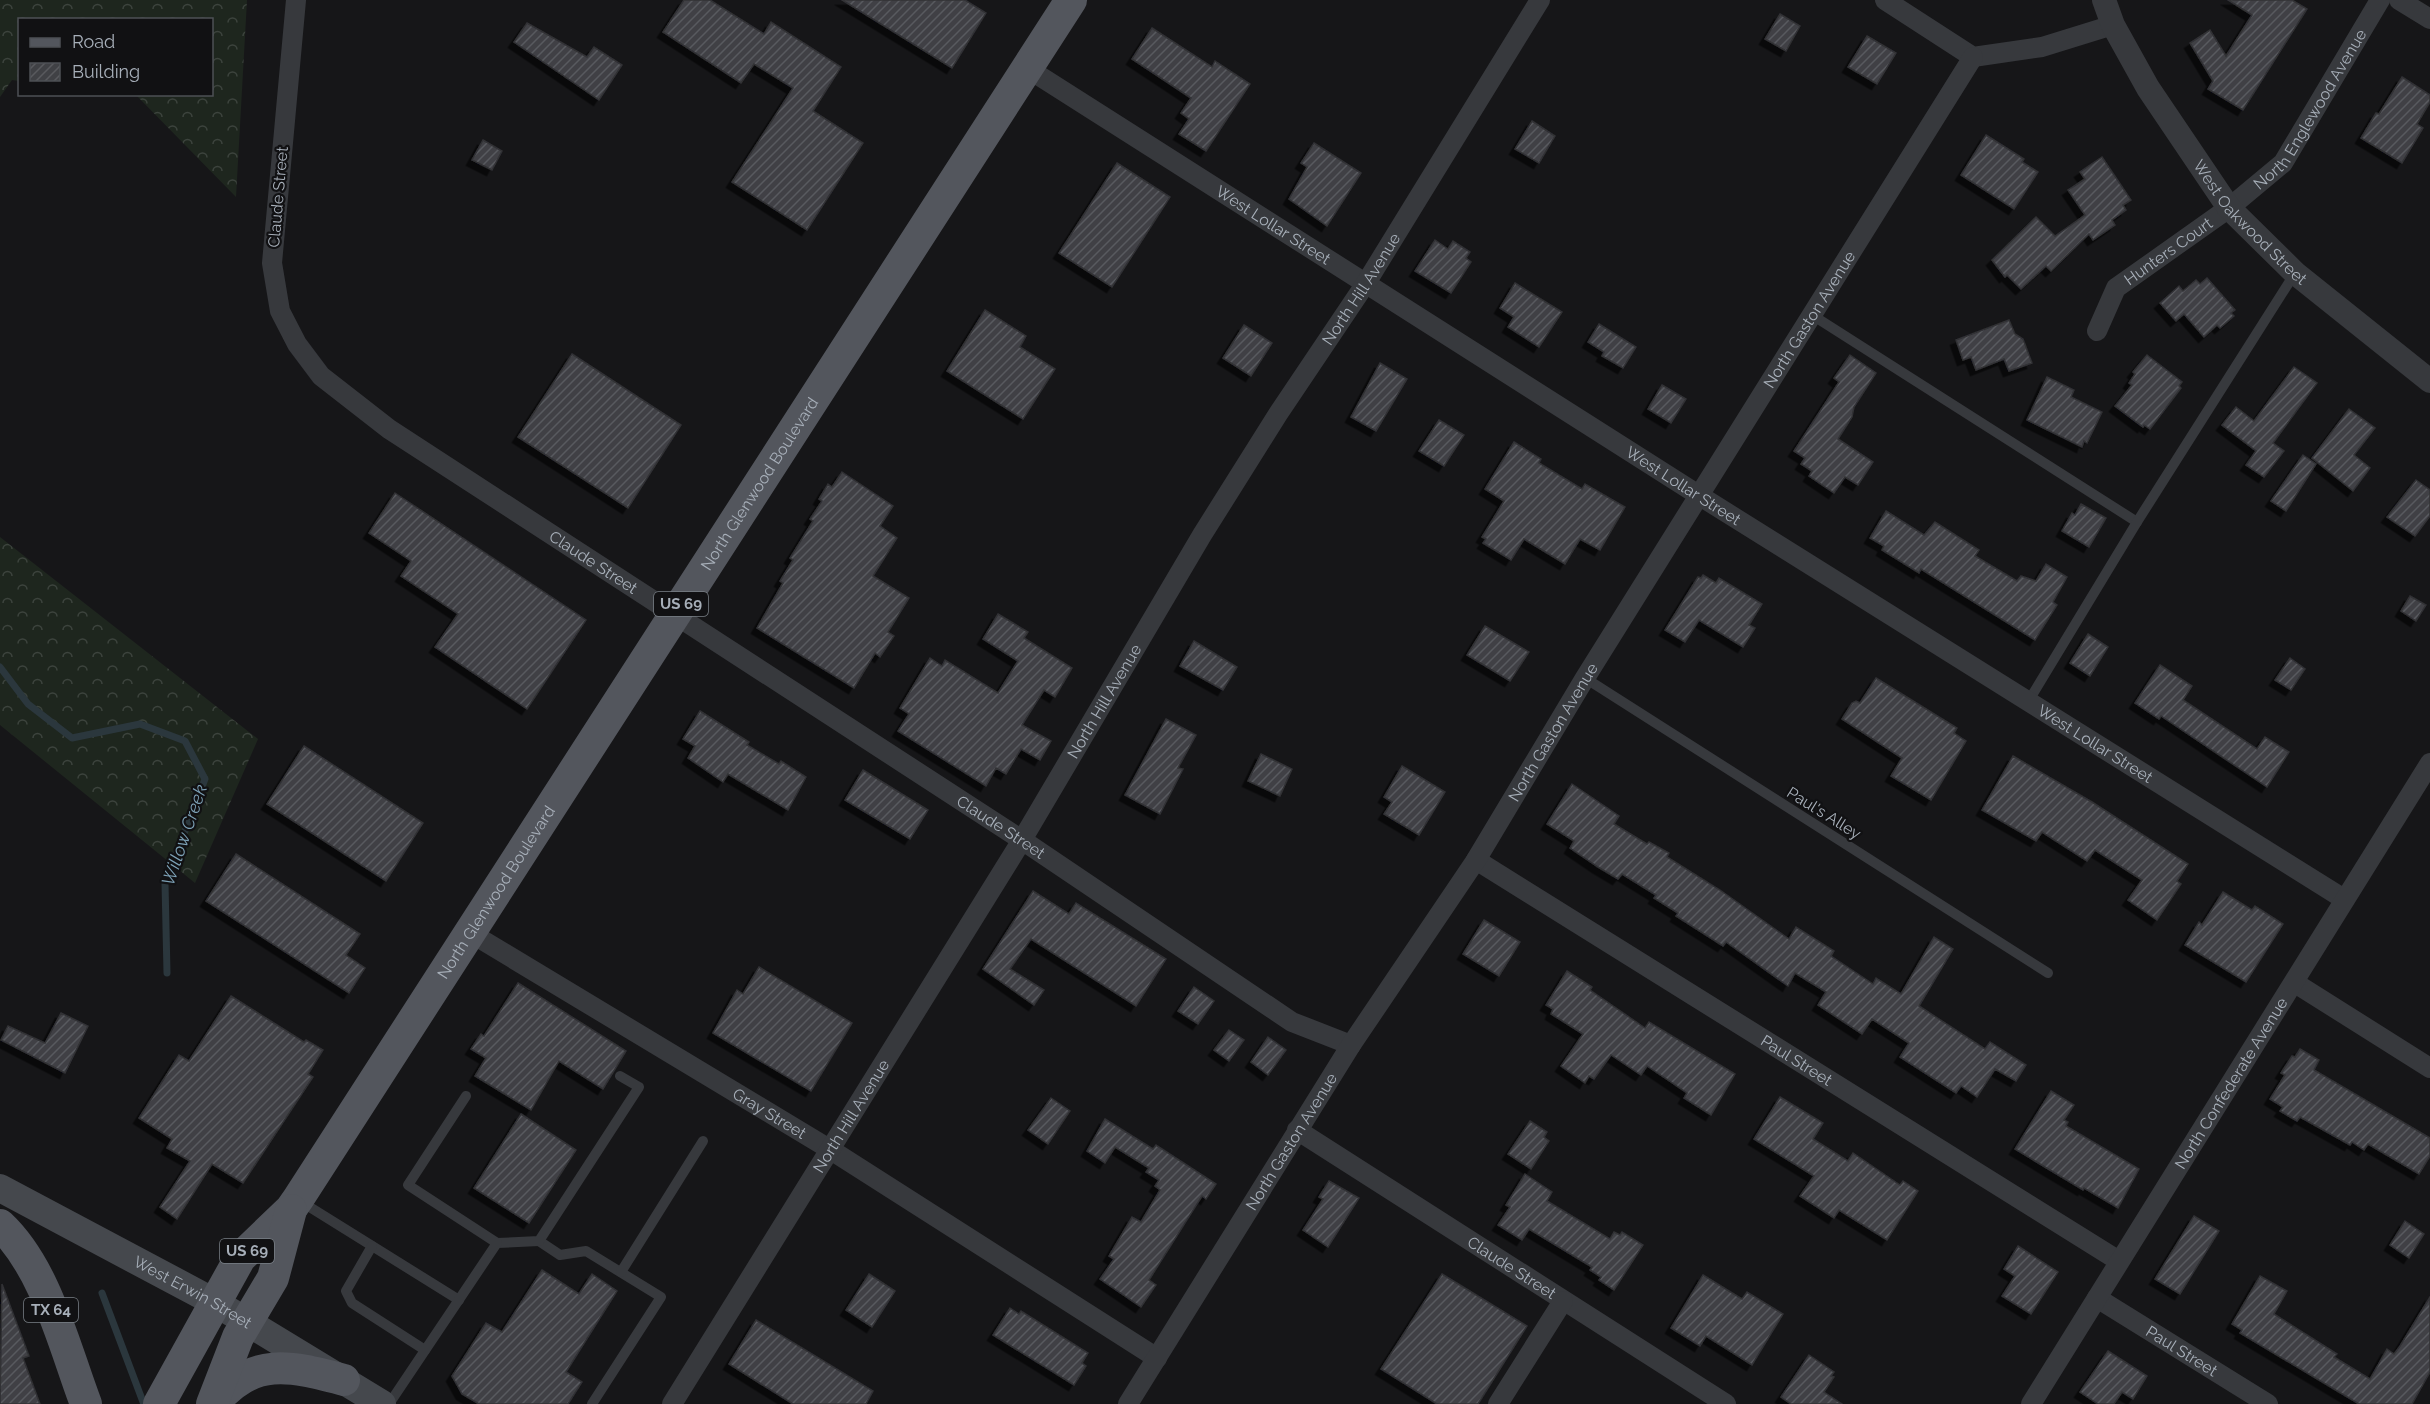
<svg xmlns="http://www.w3.org/2000/svg" width="2430" height="1404" font-family="Raleway,sans-serif">
<style>
.forest{fill:url(#forest-crowns)}
.lines{fill:none;stroke-linecap:round;stroke-linejoin:round}
.stream{stroke:#2b373d;stroke-width:7}
.building{fill:url(#building-hatch);stroke:#303034;stroke-width:1.5;filter:url(#shadow)}
.service{stroke:#37393d;stroke-width:10}
.minor{stroke:#37393d;stroke-width:20}
.tertiary{stroke:#37393d;stroke-width:24}
.secondary{stroke:#45484d;stroke-width:28}
.primary{stroke:#53565d;stroke-width:32}
.labels{text-anchor:middle;dominant-baseline:central;stroke-width:4.5;stroke-linejoin:round;paint-order:stroke}
.shield{fill:#111113;stroke:#7a8087;stroke-width:1.5}
.shield-label{font-size:15px;font-weight:bold;fill:#a7afb9}
.street-label{font-size:16px;fill:#a7afb9;stroke:#111113}
.water-label{font-size:18px;font-style:italic;fill:#7da1b6;stroke:#111113}
</style>
<defs>
<pattern id="forest-crowns" width="20" height="18" patternUnits="userSpaceOnUse" patternTransform="scale(1.5)"><rect width="20" height="18" fill="#1e261e"/><path d="M2 6a3 3 0 1 1 6 0M12 15a3 3 0 1 1 6 0" fill="none" stroke="#3c433d"/></pattern>
<pattern id="building-hatch" width="6" height="6" patternUnits="userSpaceOnUse" patternTransform="scale(1.5)"><rect width="6" height="6" fill="#404145"/><path d="M-1 1l2-2M0 6l6-6M5 7l2-2" fill="none" stroke="#595a5e"/></pattern>
<filter id="shadow"><feDropShadow dx="-5.5" dy="5.5" stdDeviation="0" flood-color="#0009"/></filter>
</defs>
<rect width="100%" height="100%" fill="#161618"/>
<g class="forest">
<polygon points="0,0 247,0 236,197 136,95 212,94 212,20 20,20 19,81 12,80 0,97"/>
<polygon points="0,537 258,739 195,883 0,725"/>
</g>
<g class="lines">
<g class="stream">
<polyline points="0,667 28,704 72,738 140,724 185,741 205,779 165,883 167,973"/>
<polyline points="102,1293 143,1402"/>
</g>
</g>
<g class="building">
<polygon points="684,0 710,0 764,34 771,22 841,67 813,111 863,143 807,230 732,182 793,88 754,64 741,83 663,32"/>
<polygon points="842,0 965,0 986,13 952,68"/>
<polygon points="2228,0 2292,0 2307,9 2243,110 2208,89 2213,81 2190,43 2210,30 2226,56 2252,15"/>
<polygon points="1780,14 1800,26 1786,51 1765,39"/>
<polygon points="527,23 587,57 594,47 622,65 599,100 514,42"/>
<polygon points="1152,28 1212,67 1215,61 1250,84 1206,151 1179,134 1189,119 1181,113 1191,98 1132,59"/>
<polygon points="1867,36 1896,53 1877,84 1848,67"/>
<polygon points="2402,77 2430,95 2430,102 2417,124 2423,128 2402,163 2361,138 2376,113 2379,114"/>
<polygon points="1532,121 1555,136 1539,163 1515,149"/>
<polygon points="1986,135 2024,159 2022,162 2038,172 2014,209 1961,175"/>
<polygon points="483,140 502,151 492,170 472,160"/>
<polygon points="1314,143 1361,173 1327,226 1289,199 1307,167 1301,163"/>
<polygon points="2102,157 2131,200 2123,205 2126,210 2112,220 2115,225 2093,240 2089,234 2051,271 2046,266 2021,289 2007,275 2005,277 1992,260 2036,217 2055,236 2085,215 2068,190 2085,179 2080,172"/>
<polygon points="1117,163 1170,197 1112,287 1059,253"/>
<polygon points="1435,240 1448,249 1453,241 1470,252 1466,258 1471,262 1451,293 1415,271"/>
<polygon points="2207,278 2235,310 2231,313 2234,316 2220,328 2217,325 2204,337 2184,314 2176,321 2160,303 2179,286 2183,291 2196,280 2200,284"/>
<polygon points="1515,283 1562,312 1539,347 1508,327 1514,317 1500,308"/>
<polygon points="985,310 1026,336 1020,347 1055,369 1023,419 947,371"/>
<polygon points="2009,320 2015,334 2023,339 2032,363 2009,371 2004,359 1976,370 1971,357 1963,360 1956,340"/>
<polygon points="1599,324 1636,347 1623,368 1602,356 1604,352 1588,342"/>
<polygon points="1244,325 1272,343 1251,376 1223,358"/>
<polygon points="572,354 681,425 628,508 518,437"/>
<polygon points="1850,355 1876,373 1854,407 1852,417 1838,439 1873,462 1858,485 1845,477 1834,493 1809,476 1812,471 1801,464 1805,458 1794,451 1839,382 1834,378"/>
<polygon points="2147,355 2182,382 2179,386 2181,388 2150,429 2144,425 2143,427 2115,406 2132,385 2129,383 2135,374 2133,372"/>
<polygon points="1380,363 1407,379 1376,431 1351,417"/>
<polygon points="2294,367 2317,383 2273,443 2284,451 2264,477 2246,465 2256,451 2222,425 2236,407 2254,421"/>
<polygon points="2047,377 2074,390 2071,397 2102,412 2087,443 2084,441 2082,447 2027,420"/>
<polygon points="1662,385 1686,399 1671,423 1648,409"/>
<polygon points="2349,409 2375,428 2354,455 2370,468 2353,491 2312,458"/>
<polygon points="1439,420 1464,435 1444,466 1419,451"/>
<polygon points="1514,442 1541,459 1539,463 1582,489 1585,484 1625,507 1600,550 1580,539 1565,564 1524,539 1511,560 1483,543 1486,539 1482,537 1504,501 1485,489"/>
<polygon points="2303,455 2316,464 2286,511 2271,501"/>
<polygon points="842,472 893,506 880,526 897,538 873,576 909,598 888,632 894,636 880,657 875,653 854,688 757,628 783,583 780,581 793,560 790,558 813,521 810,519 822,501 819,499 828,484 832,487"/>
<polygon points="2416,480 2430,490 2430,516 2415,536 2387,517"/>
<polygon points="395,493 586,620 527,709 435,647 458,614 401,576 411,561 369,533"/>
<polygon points="2081,504 2106,518 2089,547 2062,531 2072,513 2075,515"/>
<polygon points="1886,511 1924,535 1935,522 1979,550 1975,556 2017,581 2021,576 2036,581 2046,564 2067,577 2053,602 2057,605 2035,640 1921,569 1919,573 1882,550 1884,546 1870,538"/>
<polygon points="1703,575 1716,583 1719,578 1762,604 1749,625 1755,628 1743,647 1699,620 1685,642 1665,630 1698,577 1701,578"/>
<polygon points="2410,596 2426,605 2416,621 2401,611"/>
<polygon points="998,614 1028,632 1024,638 1072,668 1055,697 1044,690 1022,725 1051,741 1040,760 1021,749 1006,774 996,768 986,786 898,731 909,714 900,708 930,658 942,666 945,660 998,693 1018,661 983,639"/>
<polygon points="1485,626 1529,652 1510,681 1467,655"/>
<polygon points="2088,634 2108,647 2090,676 2070,663"/>
<polygon points="1194,641 1237,667 1223,690 1180,666"/>
<polygon points="2290,658 2305,669 2291,690 2275,680"/>
<polygon points="2160,665 2192,686 2183,700 2257,749 2265,737 2289,752 2267,787 2161,716 2159,719 2135,703"/>
<polygon points="1876,678 1957,728 1954,733 1966,741 1931,800 1891,776 1902,758 1842,719 1852,703 1856,701 1860,703"/>
<polygon points="700,711 749,742 747,745 779,764 781,761 806,777 788,810 728,774 723,782 688,758 695,746 683,739"/>
<polygon points="1166,719 1196,735 1178,768 1183,769 1160,814 1125,795"/>
<polygon points="304,746 423,823 386,881 267,804"/>
<polygon points="1261,754 1292,769 1280,796 1248,781"/>
<polygon points="2013,756 2092,802 2188,864 2177,881 2181,884 2157,920 2128,900 2142,880 2095,850 2087,861 2042,832 2036,841 1982,810"/>
<polygon points="1402,766 1445,792 1419,835 1384,814 1392,802 1384,797"/>
<polygon points="863,770 928,810 910,839 845,800"/>
<polygon points="1572,784 1619,816 1614,824 1647,844 1649,842 1669,853 1667,857 1720,890 1789,939 1796,927 1834,951 1831,956 1873,984 1876,978 1901,994 1934,937 1953,949 1919,1006 1985,1049 1990,1042 2026,1065 2016,1081 1995,1069 1977,1097 1961,1086 1956,1093 1900,1057 1909,1043 1872,1019 1862,1034 1818,1005 1826,992 1795,973 1788,986 1726,942 1723,946 1676,916 1678,913 1654,898 1656,895 1622,874 1618,879 1598,867 1570,848 1574,841 1547,824"/>
<polygon points="236,854 360,934 346,955 365,968 349,993 206,901"/>
<polygon points="1033,891 1069,914 1076,903 1166,959 1136,1006 1031,939 1010,969 1044,990 1034,1005 983,969"/>
<polygon points="2223,892 2252,910 2255,906 2283,924 2246,982 2185,945 2199,922 2202,925"/>
<polygon points="1484,920 1520,942 1499,976 1463,954"/>
<polygon points="759,967 852,1023 811,1091 713,1033 737,990 743,994"/>
<polygon points="1567,971 1592,987 1590,990 1645,1028 1649,1022 1735,1074 1711,1115 1684,1098 1687,1093 1647,1066 1641,1075 1611,1055 1594,1079 1589,1076 1585,1083 1561,1066 1583,1034 1551,1014 1553,1009 1546,1005"/>
<polygon points="518,983 626,1051 603,1089 559,1061 531,1110 475,1076 486,1058 471,1049 481,1034 484,1036"/>
<polygon points="1194,987 1214,1001 1198,1024 1178,1011"/>
<polygon points="231,996 304,1042 306,1040 323,1050 308,1074 313,1077 243,1183 212,1164 177,1219 160,1207 190,1161 167,1148 172,1139 139,1118 179,1055 189,1061"/>
<polygon points="61,1013 88,1026 65,1073 1,1040 8,1026 45,1043"/>
<polygon points="1229,1030 1244,1040 1229,1061 1214,1050"/>
<polygon points="1268,1037 1286,1050 1268,1075 1251,1062"/>
<polygon points="2300,1049 2319,1060 2314,1070 2430,1138 2430,1156 2419,1174 2368,1144 2364,1150 2352,1142 2350,1145 2300,1117 2297,1121 2280,1111 2283,1107 2270,1099 2285,1075 2281,1073 2292,1056 2295,1057"/>
<polygon points="2051,1091 2074,1105 2064,1120 2068,1122 2066,1126 2139,1169 2118,1208 2084,1188 2083,1190 2015,1149"/>
<polygon points="1780,1097 1823,1123 1813,1139 1848,1161 1853,1153 1900,1185 1903,1181 1918,1191 1887,1240 1839,1210 1834,1218 1800,1196 1814,1176 1754,1139"/>
<polygon points="1051,1098 1070,1111 1048,1144 1028,1130"/>
<polygon points="521,1114 576,1150 529,1223 474,1188"/>
<polygon points="1105,1119 1153,1149 1156,1145 1216,1184 1206,1199 1202,1196 1149,1280 1156,1285 1141,1307 1100,1279 1114,1259 1109,1256 1132,1217 1141,1222 1160,1190 1155,1186 1159,1180 1146,1172 1149,1168 1115,1147 1105,1163 1087,1151"/>
<polygon points="1530,1121 1547,1132 1544,1137 1549,1141 1531,1169 1508,1154"/>
<polygon points="1525,1174 1552,1192 1547,1201 1610,1239 1614,1232 1620,1235 1622,1232 1643,1245 1614,1290 1599,1280 1601,1277 1590,1270 1592,1267 1529,1229 1522,1240 1498,1225 1510,1207 1506,1205"/>
<polygon points="1329,1181 1359,1198 1328,1247 1303,1230 1323,1199 1319,1197"/>
<polygon points="2194,1216 2219,1231 2180,1294 2155,1279"/>
<polygon points="2405,1221 2424,1234 2409,1258 2390,1245"/>
<polygon points="2018,1246 2058,1272 2031,1314 2002,1296 2015,1276 2004,1269"/>
<polygon points="542,1270 579,1294 592,1274 617,1291 566,1372 582,1382 568,1404 479,1404 462,1394 452,1376 486,1323 502,1332"/>
<polygon points="869,1274 895,1291 872,1327 846,1310"/>
<polygon points="1442,1274 1527,1326 1478,1404 1437,1404 1381,1369"/>
<polygon points="1703,1275 1742,1299 1747,1292 1783,1314 1752,1365 1706,1336 1700,1346 1671,1328"/>
<polygon points="2260,1276 2287,1291 2274,1314 2337,1354 2334,1357 2370,1379 2387,1349 2394,1354 2400,1346 2430,1297 2430,1372 2412,1404 2359,1404 2240,1333 2242,1330 2232,1324"/>
<polygon points="2,1284 29,1356 23,1358 40,1404 0,1404"/>
<polygon points="1010,1308 1019,1314 1021,1311 1088,1353 1082,1363 1086,1366 1074,1385 993,1335"/>
<polygon points="756,1320 873,1391 866,1404 793,1404 729,1364"/>
<polygon points="2108,1351 2147,1376 2133,1399 2122,1392 2114,1404 2098,1404 2080,1392"/>
<polygon points="1809,1355 1834,1372 1831,1376 1834,1377 1824,1392 1842,1404 1791,1404 1781,1397"/>
</g>
<g class="lines">
<g class="service">
<polyline points="1812,315 2137,522"/>
<polyline points="1585,678 2048,973"/>
<polyline points="2028,702 2137,522 2295,273"/>
<polyline points="300,1201 459,1300"/>
<polyline points="539,1241 560,1255 586,1251 661,1297 592,1404"/>
<polyline points="497,1243 539,1241 639,1087 620,1076"/>
<polyline points="372,1246 346,1291 352,1303 425,1350"/>
<polyline points="621,1272 703,1141"/>
<polyline points="389,1404 497,1243 408,1185 466,1096"/>
</g>
<g class="minor">
<path id="s1" d="M296 0 272 263 280 311 297 344 321 376 389 429 1022 840 1292 1022 1351 1045"/>
<polyline points="1885,0 1973,57 2042,47 2113,25"/>
<polyline points="2399,0 2430,19"/>
<path id="s2" d="M1027 68 1700 496 2344 899"/>
<path id="s3" d="M2097 331 2116 288 2229 208 2283 163 2380 0"/>
<path id="s4" d="M1476 860 2119 1261"/>
<path id="s5" d="M469 932 831 1150 1157 1358"/>
<polyline points="2295,983 2430,1068"/>
<path id="s6" d="M1297 1130 1726 1404"/>
<path id="s7" d="M2097 1298 2268 1404"/>
<path id="s8" d="M672 1404 1022 840 1202 535 1278 414 1366 283 1540 0"/>
<path id="s9" d="M1128 1404 1351 1045 1476 860 1585 678 1973 57"/>
<polyline points="1498,1404 1563,1301"/>
<path id="s10" d="M2031 1404 2430 763"/>
</g>
<path class="tertiary" id="s11" d="M2104 0 2113 25 2148 88 2229 208 2295 273 2430 381"/>
<path class="secondary" id="s12" d="M0 1188 216 1303 382 1404"/>
<g class="primary">
<path d="M0 1225C46 1268 64 1346 86 1404"/>
<path d="M214 1403C254 1356 290 1366 344 1380"/>
<path id="s13" d="M159 1404 240 1258 291 1209 298 1199 1071 0"/>
<polyline points="212,1404 238,1337 273,1278 291,1210"/>
</g>
</g>
<g class="labels">
<g class="shield">
<rect x="654" y="592" width="54" height="24" rx="4.5"/>
<rect x="220" y="1239" width="54" height="24" rx="4.5"/>
<rect x="24" y="1298" width="54" height="24" rx="4.5"/>
</g>
<g class="shield-label">
<text x="681" y="604">US 69</text>
<text x="247" y="1251">US 69</text>
<text x="51" y="1310">TX 64</text>
</g>
<g class="street-label">
<text stroke="none"><textPath href="#s3" startOffset="315">North Englewood Avenue</textPath></text>
<text transform="translate(278 197) rotate(-85)">Claude Street</text>
<text stroke="none"><textPath href="#s11" startOffset="268">West Oakwood Street</textPath></text>
<text stroke="none"><textPath href="#s2" startOffset="292">West Lollar Street</textPath></text>
<text stroke="none"><textPath href="#s3" startOffset="111">Hunters Court</textPath></text>
<text stroke="none"><textPath href="#s8" startOffset="1311">North Hill Avenue</textPath></text>
<text stroke="none"><textPath href="#s9" startOffset="1281">North Gaston Avenue</textPath></text>
<text stroke="none"><textPath href="#s13" startOffset="1101">North Glenwood Boulevard</textPath></text>
<text stroke="none"><textPath href="#s2" startOffset="778">West Lollar Street</textPath></text>
<text stroke="none"><textPath href="#s1" startOffset="720">Claude Street</textPath></text>
<text stroke="none"><textPath href="#s8" startOffset="825">North Hill Avenue</textPath></text>
<text stroke="none"><textPath href="#s9" startOffset="795">North Gaston Avenue</textPath></text>
<text stroke="none"><textPath href="#s2" startOffset="1264">West Lollar Street</textPath></text>
<text transform="translate(1824 813) rotate(32)">Paul's Alley</text>
<text stroke="none"><textPath href="#s1" startOffset="1206">Claude Street</textPath></text>
<text stroke="none"><textPath href="#s13" startOffset="615">North Glenwood Boulevard</textPath></text>
<text stroke="none"><textPath href="#s4" startOffset="378">Paul Street</textPath></text>
<text stroke="none"><textPath href="#s10" startOffset="378">North Confederate Avenue</textPath></text>
<text stroke="none"><textPath href="#s5" startOffset="351">Gray Street</textPath></text>
<text stroke="none"><textPath href="#s8" startOffset="339">North Hill Avenue</textPath></text>
<text stroke="none"><textPath href="#s9" startOffset="309">North Gaston Avenue</textPath></text>
<text stroke="none"><textPath href="#s6" startOffset="255">Claude Street</textPath></text>
<text stroke="none"><textPath href="#s12" startOffset="219">West Erwin Street</textPath></text>
<text stroke="none"><textPath href="#s7" startOffset="100">Paul Street</textPath></text>
</g>
<g class="water-label">
<text transform="translate(184 835) rotate(-71)">Willow Creek</text>
</g>
</g>
<rect x="18" y="18" width="195" height="78" fill="#111113" stroke="#4d5055" stroke-width="1.5"/>
<rect x="30" y="38" width="30" height="9" fill="#53565d" stroke="#4d5055" stroke-width="1.5"/>
<text x="72" y="48" font-size="18" fill="#a7afb9">Road</text>
<rect x="30" y="63" width="30" height="18" fill="url(#building-hatch)" stroke="#4d5055" stroke-width="1.5"/>
<text x="72" y="78" font-size="18" fill="#a7afb9">Building</text>
</svg>
